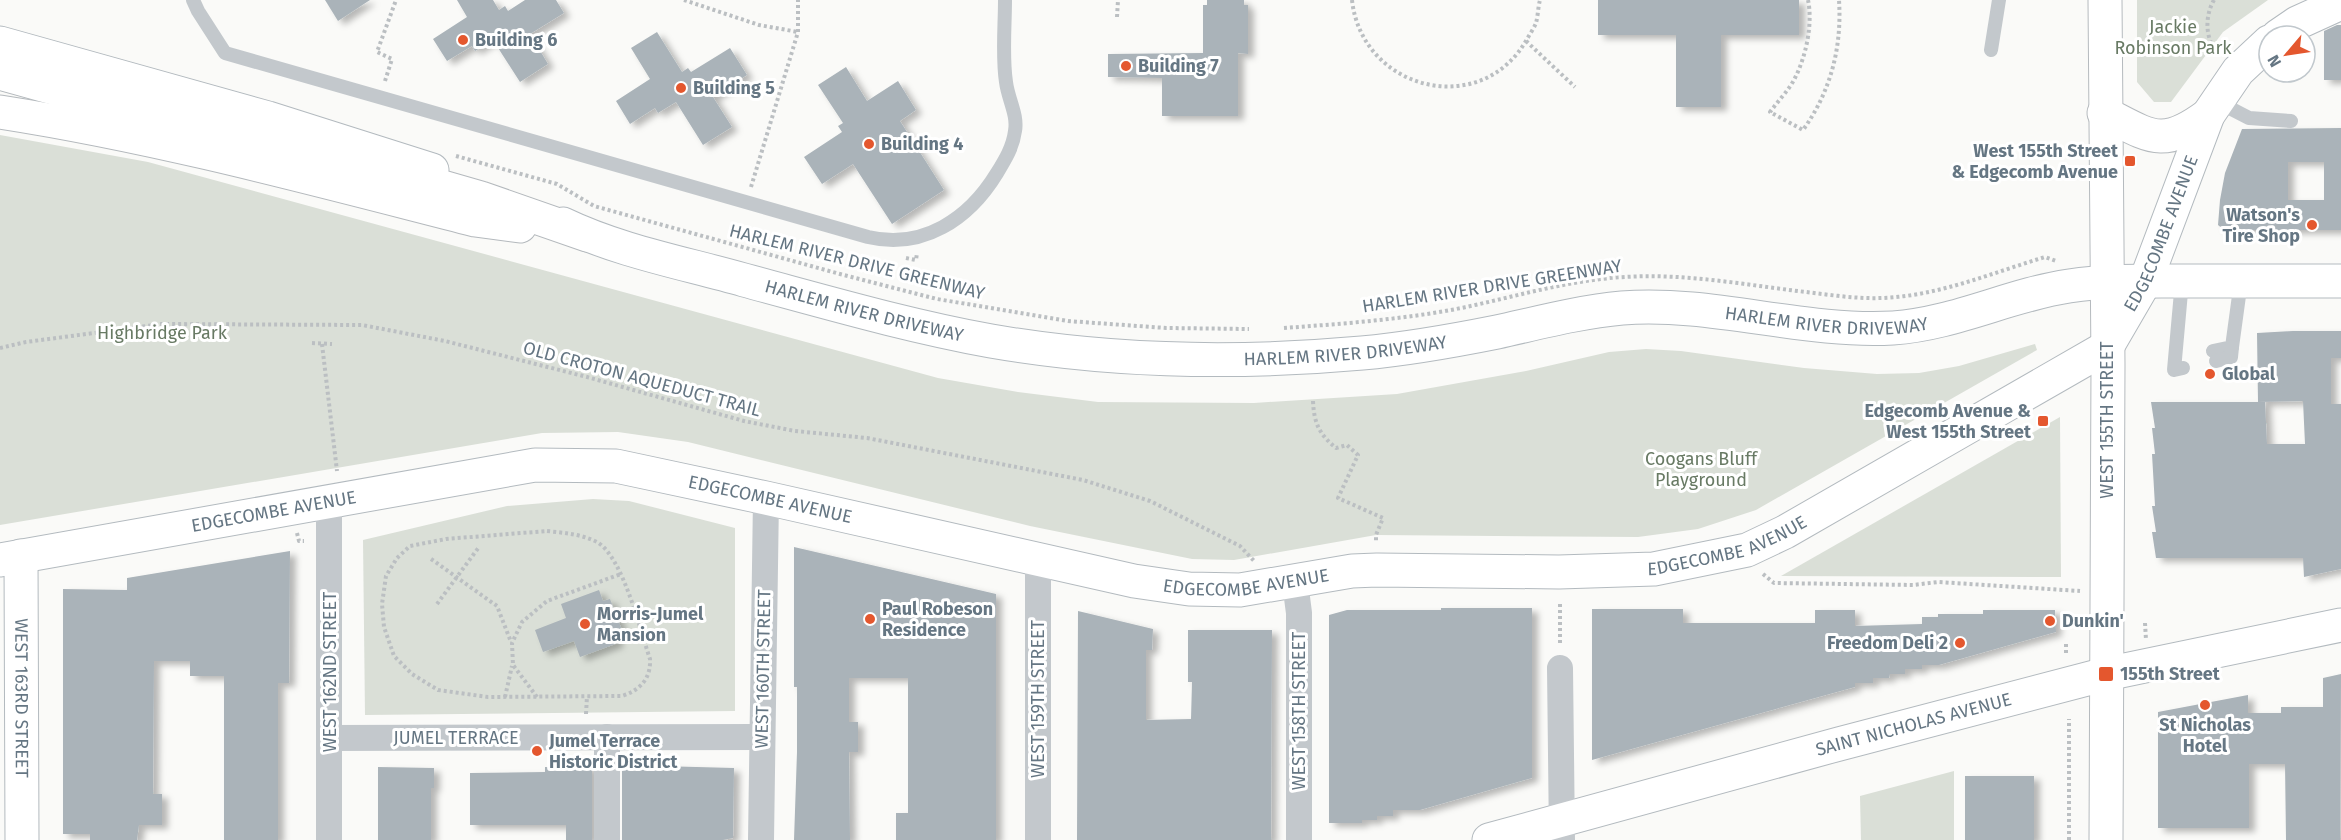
<svg xmlns="http://www.w3.org/2000/svg" width="2341" height="840" font-family="'Fira Sans',sans-serif">
<style>
.green{fill:#dadfd7}
.building{fill:#aab3b9;fill-rule:evenodd;filter:url(#shadow)}
.lines{fill:none;stroke-linecap:round;stroke-linejoin:round}
.secondary-casing{stroke:#b3babf;stroke-width:35}
.primary-casing{stroke:#b5babe;stroke-width:35}
.highway-casing{stroke:#b4b9bd;stroke-width:35}
.path{stroke:#bbbfc2;stroke-width:4;stroke-dasharray:3 3;stroke-linecap:butt}
.lane{stroke:#c3c8cc;stroke-width:14}
.street{stroke:#c3c8cc;stroke-width:26}
.secondary{stroke:#fff;stroke-width:33}
.primary{stroke:#fff;stroke-width:33}
.highway{stroke:#fff;stroke-width:33}
.poi-dot{fill:#e4572e;stroke:#fff;stroke-width:2}
.labels{text-anchor:middle;dominant-baseline:central;stroke-width:6;stroke-linejoin:round;paint-order:stroke}
.park-label{font-size:18px;fill:#687a64;stroke:#fff}
.poi-label{font-size:18px;font-weight:bold;fill:#657683;stroke:#fff;text-anchor:start}
.street-label{font-size:18px;fill:#657683;stroke:#fff}
</style>
<defs>
<filter id="shadow"><feDropShadow dx="6" dy="4" stdDeviation="3" flood-color="#0004"/></filter>
</defs>
<rect width="100%" height="100%" fill="#fafaf8"/>
<g class="green">
<polygon points="2137,0 2268,0 2223,32 2171,102 2154,102 2137,82"/>
<polygon points="0,135 148,162 938,378 1018,392 1098,402 1254,403 1397,394 1526,371 1609,352 1646,349 1681,351 1804,368 1877,374 1919,373 1959,366 2035,344 2037,350 1756,510 1698,529 1638,537 1376,535 1234,560 1192,559 1030,526 688,442 618,432 542,433 0,525"/>
<polygon points="2060,417 2061,577 1781,576"/>
<polygon points="593,499 629,501 735,528 735,711 365,715 363,540 507,506"/>
<polygon points="1954,771 1954,840 1861,840 1860,796"/>
</g>
<g class="building">
<polygon points="325,0 370,0 338,21"/>
<polygon points="457,0 493,0 499,10 505,6 508,11 525,0 556,0 564,13 530,34 548,64 520,82 493,40 475,51 472,46 447,61 433,39 467,17"/>
<polygon points="1207,0 1244,0 1244,5 1248,5 1248,54 1238,53 1238,116 1162,116 1162,78 1108,77 1108,54 1203,53 1203,5 1207,5"/>
<polygon points="1598,0 1799,0 1799,35 1721,35 1721,107 1676,107 1676,35 1598,35"/>
<polygon points="2337,25 2341,25 2341,80 2324,80 2324,31"/>
<polygon points="657,32 682,72 688,68 691,72 730,48 747,75 713,97 732,127 703,145 676,102 658,113 655,108 630,124 616,101 650,79 631,48"/>
<polygon points="846,67 867,101 898,81 916,110 900,121 944,190 892,224 853,164 822,184 804,157 842,132 838,126 843,123 818,85"/>
<path d="M2341 128V230H2224L2218 225 2220 200 2225 173 2242 129ZM2288 162H2324V200H2288Z"/>
<polygon points="2293,331 2341,331 2341,358 2331,358 2331,404 2341,404 2341,569 2304,577 2303,558 2156,558 2152,532 2156,532 2152,506 2155,506 2152,454 2155,454 2152,428 2155,428 2151,402 2265,402 2267,444 2305,444 2303,401 2258,402 2257,333"/>
<polygon points="794,547 996,594 996,840 896,840 896,813 908,813 908,678 849,678 849,722 858,722 858,752 849,752 850,840 794,840 797,752 797,687 794,687"/>
<polygon points="290,551 289,683 278,683 278,840 224,840 224,676 190,676 190,661 154,661 153,794 162,794 162,825 139,825 137,840 90,840 90,834 63,834 63,589 127,590 127,578"/>
<polygon points="599,590 603,601 610,599 622,630 614,632 618,643 580,657 574,641 543,652 535,630 566,618 561,604"/>
<polygon points="1441,608 1532,608 1532,778 1420,810 1393,810 1393,816 1377,816 1377,820 1362,820 1362,823 1329,823 1329,615 1347,610 1441,610"/>
<polygon points="1592,609 1683,609 1683,623 1815,623 1815,610 1855,610 1855,626 1922,624 1922,617 1938,617 1938,614 1983,614 1983,610 2055,610 2056,632 1939,665 1922,665 1922,669 1905,669 1905,674 1890,674 1889,678 1873,678 1873,683 1855,683 1855,687 1592,760"/>
<polygon points="1078,611 1153,629 1152,650 1146,650 1146,720 1191,719 1192,682 1188,682 1188,630 1272,630 1271,840 1077,840"/>
<polygon points="2341,674 2340,840 2286,840 2285,764 2249,764 2249,828 2158,828 2158,712 2248,695 2248,713 2281,713 2281,707 2323,707 2323,678"/>
<polygon points="566,765 592,765 592,840 566,840 566,825 470,825 470,773 545,772 545,767 566,768"/>
<polygon points="622,765 734,768 733,838 723,840 622,840"/>
<polygon points="378,767 434,768 434,788 431,788 431,840 378,840"/>
<rect x="1965" y="776" width="69" height="64"/>
</g>
<g class="lines">
<defs>
<g id="secondary">
<polyline points="2278,36 2297,23 2341,3"/>
<polyline points="0,43 268,118 432,170"/>
<path id="s1" d="M563 224C619 251 684 263 744 280 826 302 908 326 991 341 1113 362 1239 364 1362 353 1408 349 1452 341 1497 332 1538 323 1579 312 1622 308 1713 301 1802 333 1893 328 1954 324 2009 295 2069 286 2108 280 2147 281 2187 281 2238 281 2290 281 2341 281"/>
<path id="s2" d="M21 556 22 840"/>
<path id="s3" d="M0 560 535 465 616 466 766 498 1134 581 1189 589 1240 590 1352 571 1377 570 1559 572 1654 569 1747 550 1785 532 2107 347 2146 280 2208 115 2238 71 2269 42"/>
<path id="s4" d="M1489 840 1839 744 2106 674 2341 625"/>
</g>
<g id="primary">
<polyline points="2105,0 2108,365 2106,840"/>
<path d="M2104 113C2151 137 2162 149 2208 115"/>
</g>
<g id="highway">
<polyline points="0,73 140,112 422,181 481,198 587,235"/>
<path d="M0 112C161 137 318 180 475 220L520 226"/>
</g>
</defs>
<use href="#secondary" class="secondary-casing"/>
<use href="#primary" class="primary-casing"/>
<use href="#highway" class="highway-casing"/>
<g class="path">
<polyline points="684,0 759,25 798,32"/>
<path d="M1352 0C1362 91 1482 120 1527 39 1530 34 1534 28 1536 23 1538 16 1538 7 1540 0"/>
<path d="M1808 0C1813 24 1806 56 1795 78 1789 90 1778 101 1770 112L1803 130C1831 91 1842 47 1839 0"/>
<path d="M2214 0C2204 17 2205 42 2220 55"/>
<polyline points="1117,17 1118,0"/>
<polyline points="1526,41 1575,87"/>
<polyline points="385,81 392,59 377,52 396,0"/>
<polyline points="456,156 557,184 594,206 840,274 937,299 1068,321 1166,328 1249,329"/>
<polyline points="751,187 798,32 798,0"/>
<polyline points="906,258 916,260 917,253"/>
<path d="M1284 328C1339 324 1396 320 1451 310 1509 299 1565 280 1625 277 1685 273 1746 285 1806 292 1831 295 1857 299 1882 298 1938 296 1992 273 2045 257L2056 261"/>
<polyline points="312,343 332,344"/>
<polyline points="322,344 337,471"/>
<polyline points="0,348 26,342 162,324 362,325 445,341 587,377 744,421 795,431 867,438 1083,480 1150,501 1240,546 1255,562"/>
<path d="M1313 401C1314 423 1319 434 1336 448L1347 445 1358 455 1338 498 1383 518 1376 535V542"/>
<path d="M547 531C565 533 581 534 597 542 623 557 640 630 650 659 651 679 640 690 622 696L488 697 438 690 412 674 394 656 384 627 382 604 386 576 397 558 410 546 446 539Z"/>
<polyline points="297,533 299,541 304,541"/>
<polyline points="431,559 497,606 511,642"/>
<polyline points="1763,574 1774,583 1913,585 1938,582 2080,591"/>
<polyline points="437,604 479,547"/>
<polyline points="1560,604 1560,645"/>
<polyline points="2145,623 2146,640"/>
<polyline points="2066,644 2066,654"/>
<polyline points="505,697 512,666"/>
<polyline points="537,697 513,665 512,643 522,622 547,601 621,574"/>
<polyline points="586,714 587,696"/>
<polyline points="2069,840 2069,719"/>
</g>
<g class="lane">
<path d="M193 0 198 11 225 53 868 237C923 250 969 219 997 173 1005 160 1013 147 1015 131 1018 115 1008 99 1006 82 1002 56 1005 27 1005 0"/>
<polyline points="1991,50 1999,0"/>
<polyline points="2216,101 2249,118 2291,121"/>
<polyline points="2182,281 2174,370 2183,368"/>
<polyline points="2213,351 2232,347 2241,281"/>
<polyline points="2216,361 2231,357 2232,347"/>
</g>
<g class="street">
<polyline points="1295,582 1299,613 1299,840"/>
<polyline points="1560,668 1562,840"/>
<polyline points="607,737 607,840"/>
<polyline points="330,738 761,737"/>
<polyline points="329,840 329,503"/>
<polyline points="761,840 766,498"/>
<polyline points="1038,840 1038,559"/>
</g>
<use href="#secondary" class="secondary"/>
<use href="#primary" class="primary"/>
<use href="#highway" class="highway"/>
</g>
<g class="poi-dot">
<circle cx="463" cy="40" r="6"/>
<circle cx="1126" cy="66" r="6"/>
<circle cx="681" cy="88" r="6"/>
<circle cx="869" cy="144" r="6"/>
<rect x="2124" y="155" width="12" height="12" rx="3"/>
<circle cx="2312" cy="225" r="6"/>
<circle cx="2210" cy="374" r="6"/>
<rect x="2037" y="415" width="12" height="12" rx="3"/>
<circle cx="870" cy="619" r="6"/>
<circle cx="2050" cy="621" r="6"/>
<circle cx="585" cy="624" r="6"/>
<circle cx="1960" cy="643" r="6"/>
<rect x="2098" y="666" width="16" height="16" rx="3"/>
<circle cx="2205" cy="705" r="6"/>
<circle cx="537" cy="751" r="6"/>
</g>
<g class="labels">
<g class="park-label">
<text x="2173" y="27">Jackie<tspan x="2173" dy="21">Robinson Park</tspan></text>
<text x="162" y="333">Highbridge Park</text>
<text x="1701" y="459">Coogans Bluff<tspan x="1701" dy="21">Playground</tspan></text>
</g>
<g class="poi-label">
<text x="475" y="40">Building 6</text>
<text x="1138" y="66">Building 7</text>
<text x="693" y="88">Building 5</text>
<text x="881" y="144">Building 4</text>
<text x="2118" y="151" text-anchor="end">West 155th Street<tspan x="2118" dy="21">&amp; Edgecomb Avenue</tspan></text>
<text x="2300" y="215" text-anchor="end">Watson's<tspan x="2300" dy="21">Tire Shop</tspan></text>
<text x="2222" y="374">Global</text>
<text x="2031" y="411" text-anchor="end">Edgecomb Avenue &amp;<tspan x="2031" dy="21">West 155th Street</tspan></text>
<text x="882" y="609">Paul Robeson<tspan x="882" dy="21">Residence</tspan></text>
<text x="597" y="614">Morris-Jumel<tspan x="597" dy="21">Mansion</tspan></text>
<text x="2062" y="621">Dunkin'</text>
<text x="1948" y="643" text-anchor="end">Freedom Deli 2</text>
<text x="2120" y="674">155th Street</text>
<text x="2205" y="725" text-anchor="middle">St Nicholas<tspan x="2205" dy="21">Hotel</tspan></text>
<text x="549" y="741">Jumel Terrace<tspan x="549" dy="21">Historic District</tspan></text>
</g>
<g class="street-label">
<text stroke="none"><textPath href="#s3" startOffset="2312">EDGECOMBE AVENUE</textPath></text>
<text transform="translate(857 262) rotate(14)">HARLEM RIVER DRIVE GREENWAY</text>
<text transform="translate(1492 286) rotate(-9)">HARLEM RIVER DRIVE GREENWAY</text>
<text stroke="none"><textPath href="#s1" startOffset="314">HARLEM RIVER DRIVEWAY</textPath></text>
<text stroke="none"><textPath href="#s1" startOffset="1286">HARLEM RIVER DRIVEWAY</textPath></text>
<text stroke="none"><textPath href="#s1" startOffset="800">HARLEM RIVER DRIVEWAY</textPath></text>
<text transform="translate(642 379) rotate(15)">OLD CROTON AQUEDUCT TRAIL</text>
<text transform="translate(2107 420) rotate(-90)">WEST 155TH STREET</text>
<text stroke="none"><textPath href="#s3" startOffset="782">EDGECOMBE AVENUE</textPath></text>
<text stroke="none"><textPath href="#s3" startOffset="278">EDGECOMBE AVENUE</textPath></text>
<text stroke="none"><textPath href="#s3" startOffset="1754">EDGECOMBE AVENUE</textPath></text>
<text stroke="none"><textPath href="#s3" startOffset="1268">EDGECOMBE AVENUE</textPath></text>
<text transform="translate(763 669) rotate(-89)">WEST 160TH STREET</text>
<text transform="translate(330 672) rotate(-90)">WEST 162ND STREET</text>
<text stroke="none"><textPath href="#s2" startOffset="142">WEST 163RD STREET</textPath></text>
<text transform="translate(1038 699) rotate(-90)">WEST 159TH STREET</text>
<text transform="translate(1299 711) rotate(-90)">WEST 158TH STREET</text>
<text stroke="none"><textPath href="#s4" startOffset="440">SAINT NICHOLAS AVENUE</textPath></text>
<text x="456" y="738">JUMEL TERRACE</text>
</g>
</g>
<g transform="translate(2287 54) rotate(241)"><circle r="28" fill="#ffffff" stroke="#c1c8cd" stroke-width="1.5"/>
<path d="M0-4.5L10 22L0 15L-10 22Z" fill="#e4572e"/>
<text y="-9" font-size="16" font-weight="bold" text-anchor="middle" fill="#657683">N</text>
</g>
</svg>
